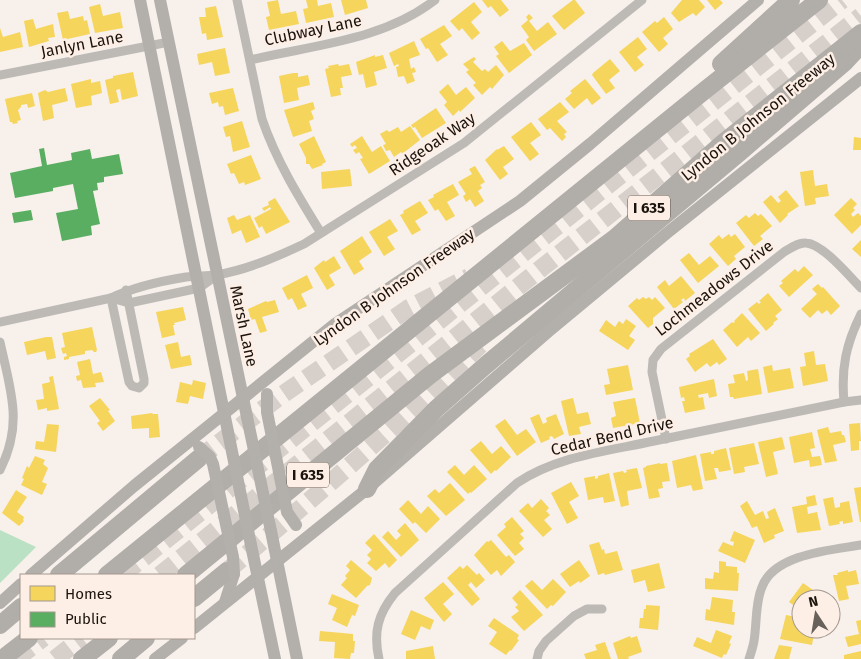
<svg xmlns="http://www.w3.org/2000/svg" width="861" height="659" font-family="'Fira Sans',sans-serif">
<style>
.green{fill:#bae1c4}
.homes{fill:#f6d55c}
.public{fill:#5aae61}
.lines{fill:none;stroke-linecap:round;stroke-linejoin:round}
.motorway-tunnel{stroke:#d6cfca;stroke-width:18;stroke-dasharray:18 9;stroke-linecap:butt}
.minor{stroke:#bdbab6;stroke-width:9}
.secondary{stroke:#b3afab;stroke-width:12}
.motorway{stroke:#b1ada8;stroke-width:18}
.secondary-bridge{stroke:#b3afab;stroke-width:12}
.labels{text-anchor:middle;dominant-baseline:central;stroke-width:5;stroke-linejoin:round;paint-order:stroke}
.shield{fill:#fdefe5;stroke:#5f554e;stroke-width:1}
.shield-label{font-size:15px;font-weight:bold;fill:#1b130d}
.street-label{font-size:16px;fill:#1b130d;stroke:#fdefe5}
</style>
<rect width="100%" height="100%" fill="#f7f0eb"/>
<polygon class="green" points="0,530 36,547 0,583"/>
<g class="homes">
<polygon points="278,0 281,14 296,11 299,24 269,30 266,17 270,16 267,2"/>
<polygon points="306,0 317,0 318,6 331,3 334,17 306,23 303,9 308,8"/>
<polygon points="341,0 366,0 368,8 345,15"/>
<polygon points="482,0 501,0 509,10 500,17 491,6 488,8"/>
<polygon points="573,0 575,0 585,13 564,30 552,16"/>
<polygon points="682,0 699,0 705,7 696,16 693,13 679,22 671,13"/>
<polygon points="707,0 720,0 723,3 715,10"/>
<polygon points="474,2 482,12 471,22 480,33 472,40 462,28 459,31 450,21"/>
<polygon points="100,4 103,16 120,12 123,28 95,33 89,7"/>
<polygon points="216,6 223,37 207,40 206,33 202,34 199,17 206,17 205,8"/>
<polygon points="68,11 70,19 83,16 84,21 87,20 90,34 63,40 57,13"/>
<polygon points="529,14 533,18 529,21 537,31 548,22 557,34 534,51 526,40 529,37 521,26 528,20 526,17"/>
<polygon points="664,17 673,29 663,38 668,44 659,52 642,32 655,21 657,23"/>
<polygon points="33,19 36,29 53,24 55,37 48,38 49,41 29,47 24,21"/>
<polygon points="444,25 452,36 440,44 448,55 437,62 428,48 426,49 420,39"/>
<polygon points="0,28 3,37 20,32 23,47 0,52"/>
<polygon points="638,37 647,49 637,57 644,65 635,72 619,52"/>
<polygon points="414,41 420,55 409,59 411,69 414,67 416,72 412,73 415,81 407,84 404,76 398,77 396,67 399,66 398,64 394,66 389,53"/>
<polygon points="502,41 510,51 524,43 532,55 509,73 496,56 499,54 494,47"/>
<polygon points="225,48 230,73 215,76 212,62 199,65 197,54"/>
<polygon points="375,55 375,57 383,55 387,68 374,72 377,85 366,88 363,74 359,75 356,62"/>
<polygon points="474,57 476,59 473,62 482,71 485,69 488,72 496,65 504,75 492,89 490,87 482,95 473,85 476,83 466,72 469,70 463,64"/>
<polygon points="610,59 620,71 609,80 615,88 606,94 592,75 593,73"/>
<polygon points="338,64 339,66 349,64 352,75 341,77 343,88 340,88 341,95 331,97 325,69 329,68 328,66"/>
<polygon points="133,72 138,96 122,100 120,89 116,90 119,102 110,104 105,80 113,78 113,76"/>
<polygon points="293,73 298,73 298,77 308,75 310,85 297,88 299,100 284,103 279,76"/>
<polygon points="91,79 91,83 100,81 102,93 91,96 92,105 76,108 71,84"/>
<polygon points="585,79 601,98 592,105 587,98 574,109 565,99 572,93 570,91"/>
<polygon points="448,84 456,95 466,87 475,98 460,112 459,110 453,116 444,105 447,102 439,92"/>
<polygon points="65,88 68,101 52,105 54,118 43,121 38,93 45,90 48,92"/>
<polygon points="233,88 239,111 225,115 223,106 219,107 218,102 212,104 209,93"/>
<polygon points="32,93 35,106 28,108 27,104 21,105 21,107 18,110 21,120 17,121 18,123 13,124 12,122 10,122 5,99"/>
<polygon points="313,102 315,109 311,111 314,119 309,121 312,131 293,137 284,110"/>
<polygon points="560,102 569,112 557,121 567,132 564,134 566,137 562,141 550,128 547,130 538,119"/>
<polygon points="436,108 446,123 422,138 415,127 413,128 411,125"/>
<polygon points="242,121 250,147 233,152 230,136 226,137 223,127"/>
<polygon points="531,122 541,135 530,143 539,154 530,161 511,137"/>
<polygon points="410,126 420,140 402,154 401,152 394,157 390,150 386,151 383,145 386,144 380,134 387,130 389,132 398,127 401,132"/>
<polygon points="314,136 326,162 322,164 323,165 312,169 309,164 306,164 306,158 299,144"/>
<polygon points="362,136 372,152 381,146 390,161 369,174 360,159 363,158 359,152 356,154 353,150 357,148 355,145 352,147 350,144"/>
<polygon points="854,137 861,138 861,150 853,150"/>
<polygon points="504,146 514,159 503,167 508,174 500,180 485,160 497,149 497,150"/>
<polygon points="251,155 261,179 245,185 244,182 239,184 234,173 231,174 227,164"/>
<polygon points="475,166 485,182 480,185 482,188 478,191 484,201 475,207 470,199 466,202 463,196 466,194 458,182 472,174 469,169"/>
<polygon points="350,169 352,186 322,189 321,172"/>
<polygon points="813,170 815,186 827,184 829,196 815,198 816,204 805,206 800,172"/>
<polygon points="453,184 459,195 447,202 455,216 446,221 438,209 435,211 428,200 434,197 433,195"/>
<polygon points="786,190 799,206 787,214 788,215 780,223 763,202 771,195 778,203 781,201 778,197"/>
<polygon points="275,198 290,222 266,234 262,226 259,228 254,218 271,209 270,207 264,211 262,208 269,205 268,202"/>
<polygon points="851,198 857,204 853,208 855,210 851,214 853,217 858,213 861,216 861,225 852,234 834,215"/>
<polygon points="420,201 428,213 415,221 421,230 412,235 400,215 404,213 403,211"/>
<polygon points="755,213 758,216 761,214 772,226 760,236 763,239 754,246 736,223 746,215 749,218"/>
<polygon points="234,215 237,220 250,215 260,237 246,243 241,230 232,234 227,218"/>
<polygon points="390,219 398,231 387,237 395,249 384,256 369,232"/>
<polygon points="729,234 731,237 735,234 745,247 734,256 736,259 728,266 709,244 719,235 722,239"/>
<polygon points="362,236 372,252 359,261 364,269 354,275 340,251"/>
<polygon points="861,240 861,257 852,249"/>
<polygon points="689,253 699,265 710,256 719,266 698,283 680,260"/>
<polygon points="334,256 341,268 329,275 335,285 327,290 314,268 324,260 325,262"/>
<polygon points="804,266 813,275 789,297 779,286 783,283 781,281 795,269 798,272"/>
<polygon points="307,275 313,288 301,294 307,306 298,310 292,298 288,300 282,288"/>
<polygon points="681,276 695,293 685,301 684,298 681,300 683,302 674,309 657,287 665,280 669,286"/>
<polygon points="818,284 822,288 823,287 840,306 831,315 827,310 822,314 818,310 810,318 801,309 817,294 812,289"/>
<polygon points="768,293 782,310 775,316 778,319 773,323 774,324 766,331 748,309 757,302 759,304 761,302 759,301"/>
<polygon points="643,297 646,299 649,297 652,300 655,297 665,308 653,318 653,324 648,328 628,306 637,298 639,300"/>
<polygon points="275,300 279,312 262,317 267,331 260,333 255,319 251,320 248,309 266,301 267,302"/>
<polygon points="183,307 186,320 174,323 175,325 173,325 175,335 162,338 156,312"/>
<polygon points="742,313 760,333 751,341 748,337 737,347 723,330 732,322 733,323 735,322 734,321"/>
<polygon points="626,319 636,326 629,336 635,340 628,350 599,331 606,320 615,327 619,321 623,324"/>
<polygon points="92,327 97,350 96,352 94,352 92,350 85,351 85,354 69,357 69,359 64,360 64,357 67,356 66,353 63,354 61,348 65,347 62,333"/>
<polygon points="46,337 52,337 56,358 47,360 45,351 27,355 24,342"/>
<polygon points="713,339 727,359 719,365 717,362 710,367 707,363 695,372 686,359 690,356 689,354"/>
<polygon points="178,342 181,357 190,355 192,365 171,369 165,345"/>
<polygon points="814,351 816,365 825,364 828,381 803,386 800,367 806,366 804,353"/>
<polygon points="90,359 93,374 101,372 104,382 95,383 96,387 83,388 81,380 77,381 76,376 80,375 77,362"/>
<polygon points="628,365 633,390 606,395 604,385 610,384 607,369"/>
<polygon points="772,365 773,371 790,368 794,388 768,393 763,367"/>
<polygon points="758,369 762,394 734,399 733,397 730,397 728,384 735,383 733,375 744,373 746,381 748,380 747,371"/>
<polygon points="53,376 59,409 47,411 47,408 38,410 36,400 44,399 42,384 50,382 49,377"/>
<polygon points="714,379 717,396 709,398 708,393 698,395 699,398 703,397 705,409 685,413 682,401 685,401 684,397 681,398 679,387"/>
<polygon points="193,380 206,383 203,399 190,396 188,404 176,402 180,382 192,385"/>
<polygon points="100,398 110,410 108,411 115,421 103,431 97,423 100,421 89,406"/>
<polygon points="573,398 577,414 588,412 591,424 579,427 581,434 569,436 561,401"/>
<polygon points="635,398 640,423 613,428 611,418 616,416 613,402"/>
<polygon points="152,413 153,414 158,414 160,437 149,438 149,428 132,429 131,416"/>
<polygon points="539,414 543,424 547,422 546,418 556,414 564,434 554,439 552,436 549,437 550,439 541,443 530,418"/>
<polygon points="505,419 517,435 526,429 536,442 517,456 495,426"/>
<polygon points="860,423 861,441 859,441 859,450 851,451 849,424"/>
<polygon points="47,424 59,425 56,452 35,449 36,441 44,442"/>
<polygon points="828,427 830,433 841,431 842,435 844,435 846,442 833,445 837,461 825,463 817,430"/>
<polygon points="812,432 815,448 810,449 812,457 820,456 822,465 810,467 809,460 794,463 789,437"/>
<polygon points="782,437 785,449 773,452 778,474 766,477 758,442"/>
<polygon points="481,441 492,454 501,446 511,457 496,471 495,470 491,474 470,450"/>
<polygon points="754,443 759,464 744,467 745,472 734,474 729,448"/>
<polygon points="726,448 731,470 719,472 718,468 714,468 717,479 705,481 700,454 711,452 711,454 714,454 714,451"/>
<polygon points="696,455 703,489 693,491 691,485 677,488 672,461"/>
<polygon points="35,456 45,460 43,464 48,468 42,482 47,484 42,495 21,485 24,479 22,478 27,466 29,468"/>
<polygon points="660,463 660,464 667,463 670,481 662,482 663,488 658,489 660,497 649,499 643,468 646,467 646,466"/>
<polygon points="455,465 464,475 474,465 487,479 471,493 470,492 468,494 447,472"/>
<polygon points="637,468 642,488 627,491 629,505 621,507 613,473 623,471 624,473 627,472 626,470"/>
<polygon points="609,473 615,501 604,503 603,497 588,500 584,478 595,476 595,479 598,478 598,476"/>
<polygon points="571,482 579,496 569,502 578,518 567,524 551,493"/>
<polygon points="450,483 465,500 446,516 427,496 435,489 439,493"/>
<polygon points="861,487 861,522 860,522 854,488"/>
<polygon points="16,490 27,497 17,512 24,517 23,520 24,521 19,526 2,513"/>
<polygon points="815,495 817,505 807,507 808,514 817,512 821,530 797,533 792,507 807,504 806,497"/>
<polygon points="833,497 835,508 840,507 840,503 849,501 853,522 843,524 843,521 839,522 840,524 829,526 823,499"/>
<polygon points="541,499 549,508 546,511 550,515 544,520 552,529 543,537 519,511 528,503 532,508"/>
<polygon points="408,500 421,514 428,506 440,519 426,533 415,522 413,524 399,509"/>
<polygon points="747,501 755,515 763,511 766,519 769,518 767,512 775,508 784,531 774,535 775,538 764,543 757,526 752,528 749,522 754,519 749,522 740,506"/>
<polygon points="512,517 524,531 520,534 524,538 519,543 524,549 515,556 497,535 506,527 504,524"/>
<polygon points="405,523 419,540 401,557 382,537 388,531 396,540 401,535 397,531"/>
<polygon points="734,531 755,540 745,563 718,551 723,542 733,546 734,542 730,541"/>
<polygon points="374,534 397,560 389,568 385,563 376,571 367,563 371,559 367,555 372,550 365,543"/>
<polygon points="491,540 506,557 509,555 515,562 501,576 497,570 491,575 474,555 487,541 488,542"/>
<polygon points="599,542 602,550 604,549 605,554 617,551 623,570 605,575 604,573 598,575 589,545"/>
<polygon points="351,560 372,578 370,585 367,586 356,598 341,585 347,578 345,576 350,570 346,566"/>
<polygon points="579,560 590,576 580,583 579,581 570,587 560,574"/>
<polygon points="719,561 726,562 726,566 737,567 737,573 739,573 738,591 705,589 705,578 713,579 714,572 719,573"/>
<polygon points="659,563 665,588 648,592 645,580 634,583 631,570"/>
<polygon points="467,565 477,575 479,573 485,580 476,588 471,582 468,585 480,599 472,606 447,578 460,566 463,569"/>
<polygon points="848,570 848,572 856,570 859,584 846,586 849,599 839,601 833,575 838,575 837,573"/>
<polygon points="553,579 566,592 553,606 551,605 547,609 525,586 532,580 542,590"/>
<polygon points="443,582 454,594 443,604 452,614 444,622 424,598"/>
<polygon points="803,583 813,590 807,599 801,599 799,609 789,602"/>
<polygon points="520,590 543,615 524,631 511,617 519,611 515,607 518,605 512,598"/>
<polygon points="332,594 359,605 355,616 352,615 347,627 332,620 337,608 328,604"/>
<polygon points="712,597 733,600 732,612 735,612 734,625 705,620 706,609 710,610"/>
<polygon points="646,605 660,606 658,630 639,628 640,618 643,618 644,609 646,609"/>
<polygon points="411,610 434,620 430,630 421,626 415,640 401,634"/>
<polygon points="786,615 801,618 801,631 814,634 812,645 780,639"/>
<polygon points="494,618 519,635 517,639 519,640 511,651 510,650 506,655 489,644 497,632 488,626"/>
<polygon points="861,620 861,644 848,647 845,637 859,634 856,621"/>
<polygon points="716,630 732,636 729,643 731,644 726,655 724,654 722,658 693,646 697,637 711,643"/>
<polygon points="320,631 353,634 353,641 355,641 354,653 351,653 350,659 334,658 335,642 319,641"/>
<polygon points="630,636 631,638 637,636 642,652 628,657 629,659 618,659 613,643"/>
<polygon points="605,642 611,659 586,659 584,654 597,650 595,645"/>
<polygon points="779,645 792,647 789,659 774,659"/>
<polygon points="433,646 435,659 406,659 406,651"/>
<polygon points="861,651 861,659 844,659 844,655"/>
</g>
<g class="public">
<polygon points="44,148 47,165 72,160 71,153 90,149 92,159 119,154 123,174 104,177 104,182 97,183 98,190 93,191 100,224 91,226 92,235 62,241 56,213 78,209 73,184 53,188 53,191 15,198 10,173 42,166 39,149"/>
<polygon points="31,210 33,220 14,223 12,213"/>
</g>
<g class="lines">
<g class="motorway-tunnel">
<polyline points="198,459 279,397 409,308 469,277"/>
<path d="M227 571C313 498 399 425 480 345"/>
<polyline points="122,575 612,182 842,0"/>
<polyline points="160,575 539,270 861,16"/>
<polyline points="16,659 43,638"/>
<polyline points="55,659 82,638"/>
</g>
<g class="minor">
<path d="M237 0 262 119C276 160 298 196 321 233"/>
<path d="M250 60C313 45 382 41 435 0"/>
<polyline points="0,75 169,42"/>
<polyline points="111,298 129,382 132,386 139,388 144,383 144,379 126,290"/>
<polyline points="111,298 129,303 199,288 217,275"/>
<path d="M0 322 111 298C134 287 161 281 186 277 196 276 206 276 216 275 247 270 276 257 304 244L464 143 642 0"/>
<path d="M0 342C10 389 24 423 0 470"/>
<path d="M844 402C841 368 846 344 861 314"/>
<path d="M666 439 652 372 653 360 661 349 784 252C791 248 799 242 806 243 823 244 849 276 861 288"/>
<path d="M379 659C373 632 378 614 395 593L517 483C557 456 608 451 654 441 717 428 781 415 844 402L861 400"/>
<polyline points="537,659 539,651 546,641 574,616 587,609 602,609"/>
<path d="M749 659C751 653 753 647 754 641 757 623 755 603 762 587 774 554 831 550 861 545"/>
</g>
<g class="secondary">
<polyline points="140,0 228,432"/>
<polyline points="160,0 247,417"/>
<polyline points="271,531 297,659"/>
<polyline points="251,545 275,659"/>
<polyline points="31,575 134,486 335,324 520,201 590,144 758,0"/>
<polyline points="225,602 234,574"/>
<polyline points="0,603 21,584"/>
<polyline points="194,628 367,489 549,331 667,233 861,78"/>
<polyline points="155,659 182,638"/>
</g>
<g class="motorway">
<polyline points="721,64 791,0"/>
<polyline points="367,489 377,469 436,409 486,365 740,152 844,63 861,45"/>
<polyline points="59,575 198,459"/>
<polyline points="107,575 704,91 819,0"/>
<polyline points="186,575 430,375 615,238 724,142 861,33"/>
<polyline points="194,598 227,571"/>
<polyline points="0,625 21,607"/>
<polyline points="2,659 29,638"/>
<polyline points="82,659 109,638"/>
<polyline points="121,659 146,638"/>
</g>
<g class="secondary-bridge">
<polyline points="267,394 267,412 287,512 296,525"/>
<polyline points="247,417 271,531"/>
<polyline points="228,432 251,545"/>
<polyline points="199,447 210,457 213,464 233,557 234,574"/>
</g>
</g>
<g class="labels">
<g class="shield">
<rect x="628" y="195.5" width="42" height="25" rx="4"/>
<rect x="287" y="462.5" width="42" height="25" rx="4"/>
</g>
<g class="shield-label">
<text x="649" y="208">I 635</text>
<text x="308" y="475">I 635</text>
</g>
<g class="street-label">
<text transform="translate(313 30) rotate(-12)">Clubway Lane</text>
<text transform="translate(82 44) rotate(-11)">Janlyn Lane</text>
<text transform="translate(758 117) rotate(-39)">Lyndon B Johnson Freeway</text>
<text transform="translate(432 144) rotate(-34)">Ridgeoak Way</text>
<text transform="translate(394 287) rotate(-35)">Lyndon B Johnson Freeway</text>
<text transform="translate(714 288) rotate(-38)">Lochmeadows Drive</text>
<text transform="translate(244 326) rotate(78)">Marsh Lane</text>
<text transform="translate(612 436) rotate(-13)">Cedar Bend Drive</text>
</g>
</g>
<rect x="20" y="574" width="175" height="65" fill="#fdefe5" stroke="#a3978f"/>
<rect x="30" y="586" width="25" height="15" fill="#f6d55c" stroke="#a3978f"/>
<text x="65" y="599" font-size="15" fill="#1b130d">Homes</text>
<rect x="30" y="612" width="25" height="15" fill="#5aae61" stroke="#a3978f"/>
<text x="65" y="624" font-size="15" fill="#1b130d">Public</text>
<g transform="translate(816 614) rotate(348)"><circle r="24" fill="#fdefe5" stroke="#a3978f"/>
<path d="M0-4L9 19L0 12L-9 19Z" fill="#68605b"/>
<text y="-8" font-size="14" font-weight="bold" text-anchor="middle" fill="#1b130d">N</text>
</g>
</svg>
